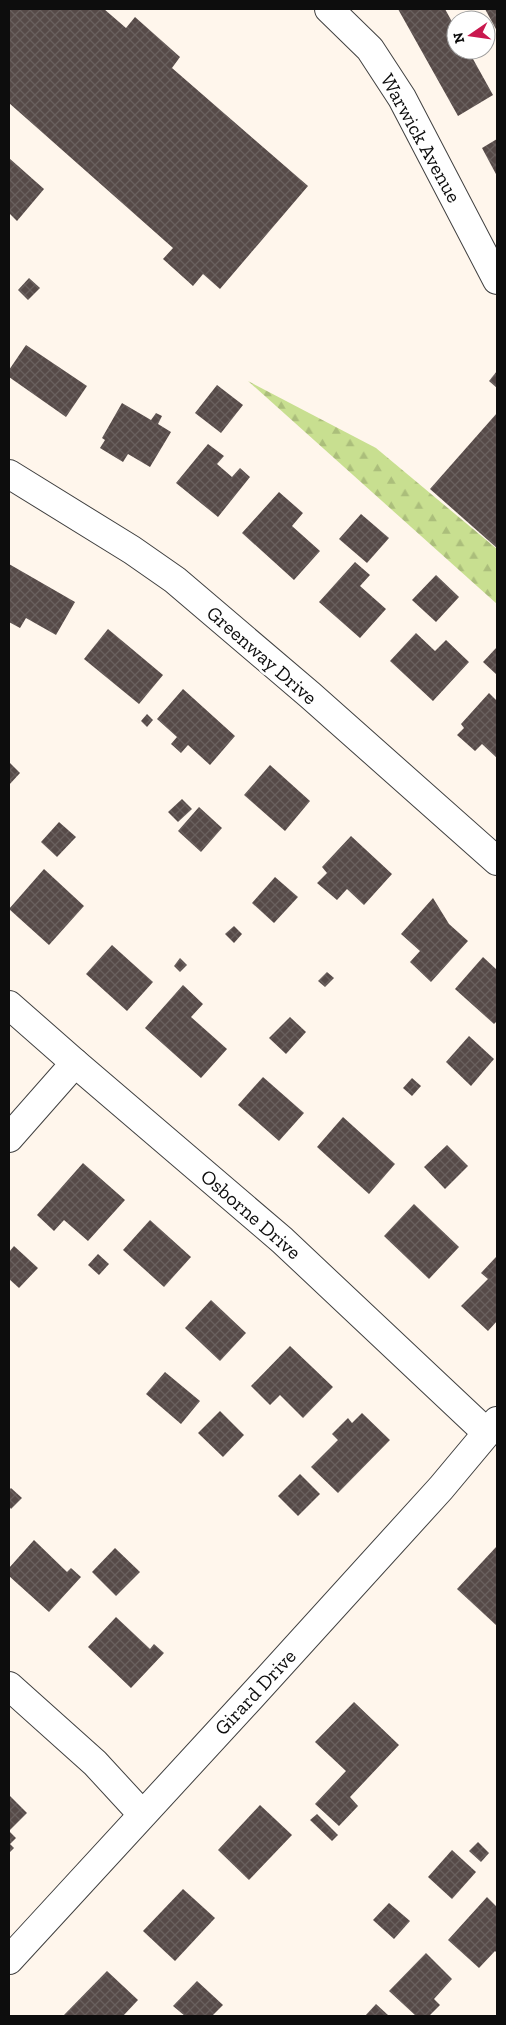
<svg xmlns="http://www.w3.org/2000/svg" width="506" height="2025" font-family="'Zilla Slab',serif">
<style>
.forest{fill:url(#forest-firs)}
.building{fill:url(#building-cross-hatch)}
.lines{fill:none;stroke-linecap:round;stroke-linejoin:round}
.street-casing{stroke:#404040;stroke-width:30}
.street{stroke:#fff;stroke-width:28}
.labels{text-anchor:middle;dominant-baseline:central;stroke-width:5;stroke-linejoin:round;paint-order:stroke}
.street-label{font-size:20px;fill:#0d0d0d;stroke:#fff}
</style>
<defs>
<pattern id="forest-firs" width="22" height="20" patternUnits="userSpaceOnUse" patternTransform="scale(1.25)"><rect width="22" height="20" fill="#c8df90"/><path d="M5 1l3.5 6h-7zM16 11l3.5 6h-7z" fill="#abbe7b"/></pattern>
<pattern id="building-cross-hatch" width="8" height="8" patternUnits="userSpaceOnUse" patternTransform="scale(1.25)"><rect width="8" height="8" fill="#564a48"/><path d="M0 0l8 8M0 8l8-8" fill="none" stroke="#69605e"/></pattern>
</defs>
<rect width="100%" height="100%" fill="#fff6ec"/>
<polygon class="forest" points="248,381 376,448 497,549 497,604"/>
<g class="building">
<polygon points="9,9 104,9 126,28 135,17 180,57 172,68 308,186 220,289 203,274 193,286 163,259 173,248 9,103"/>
<polygon points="398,9 445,9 456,29 456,50 468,50 493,95 458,116"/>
<polygon points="485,9 497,9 497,31"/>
<polygon points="497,139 497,176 482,148"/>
<polygon points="9,158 44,189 17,221 9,213"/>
<polygon points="29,278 40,288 28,300 18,290"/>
<polygon points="26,345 87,386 66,417 9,377 9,370"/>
<polygon points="497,371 497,388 489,381"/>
<polygon points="217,385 243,405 221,433 195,413"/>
<polygon points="122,403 151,420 156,413 162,416 158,424 171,432 150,467 128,454 123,462 100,448 105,440 102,438"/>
<polygon points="497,413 497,548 430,489"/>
<polygon points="208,444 224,456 217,464 232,477 240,468 250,477 218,517 176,483"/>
<polygon points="279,492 303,513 292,526 320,551 294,580 242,533"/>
<polygon points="361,514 389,538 367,563 339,539"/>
<polygon points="355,562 370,575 360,586 386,609 360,638 319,602"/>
<polygon points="9,564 75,602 56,635 26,618 20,628 9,622"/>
<polygon points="436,575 459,597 436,622 412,600"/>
<polygon points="108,629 163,675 139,704 84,659"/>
<polygon points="416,633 435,651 446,640 469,662 433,701 390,661"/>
<polygon points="497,647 497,675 483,662"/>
<polygon points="183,689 235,736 210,765 188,745 181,753 171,744 177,737 157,719"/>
<polygon points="489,693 497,701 497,758 482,744 475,751 457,735 464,728 461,724"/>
<polygon points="147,714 153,720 147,727 141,721"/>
<polygon points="9,762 20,773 9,785"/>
<polygon points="270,765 310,801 285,831 244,795"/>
<polygon points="182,799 192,809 178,822 168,812"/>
<polygon points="199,807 222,828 201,852 178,831"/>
<polygon points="59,822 76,837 57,857 41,842"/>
<polygon points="351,836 392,874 364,905 347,889 337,900 317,883 327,873 322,867"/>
<polygon points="44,869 84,906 49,945 9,909"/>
<polygon points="275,877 298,897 274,923 252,903"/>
<polygon points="433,898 449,924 468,941 431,982 410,962 420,951 401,934"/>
<polygon points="234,926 242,934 234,943 225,934"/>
<polygon points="112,945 153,982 127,1011 86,974"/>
<polygon points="483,957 497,970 497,1021 494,1024 455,989"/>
<polygon points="180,958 187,965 180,972 174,966"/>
<polygon points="327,972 334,978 325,987 318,981"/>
<polygon points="183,985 203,1004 191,1017 227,1049 201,1078 145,1028"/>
<polygon points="290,1017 306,1032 286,1054 269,1038"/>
<polygon points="469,1036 494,1059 471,1086 446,1062"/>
<polygon points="263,1077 304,1113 279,1141 238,1105"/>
<polygon points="412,1078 421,1086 412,1096 403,1088"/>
<polygon points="343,1117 395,1164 369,1194 317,1147"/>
<polygon points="447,1145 468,1166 445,1189 424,1167"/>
<polygon points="83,1163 125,1200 88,1241 64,1220 54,1231 37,1215"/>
<polygon points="414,1204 459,1247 429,1279 384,1236"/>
<polygon points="150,1220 191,1257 164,1287 123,1250"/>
<polygon points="14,1246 38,1268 19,1288 9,1279 9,1252"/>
<polygon points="98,1254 109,1264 99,1275 88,1265"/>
<polygon points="496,1257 497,1321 488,1331 461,1306 488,1279 481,1273"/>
<polygon points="211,1300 246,1333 220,1361 185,1328"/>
<polygon points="290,1346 333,1387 303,1418 280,1395 270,1405 251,1386"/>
<polygon points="165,1372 200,1401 181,1424 146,1394"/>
<polygon points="220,1411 244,1435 223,1457 198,1433"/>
<polygon points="362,1413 390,1440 338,1493 311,1467 338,1440 332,1434 348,1418 352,1423"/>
<polygon points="300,1474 320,1494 298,1516 278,1496"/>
<polygon points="11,1488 22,1498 11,1509 9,1506 9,1490"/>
<polygon points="34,1540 67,1572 71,1568 81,1577 49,1612 9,1576 9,1568"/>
<polygon points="497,1546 497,1626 457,1589"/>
<polygon points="115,1548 140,1572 116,1596 92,1572"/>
<polygon points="116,1617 150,1649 154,1644 164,1653 131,1688 88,1647"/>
<polygon points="354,1702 399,1745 350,1797 358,1806 339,1826 315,1804 346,1771 315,1742"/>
<polygon points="9,1795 27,1813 9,1831 16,1838 10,1844 14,1848 9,1853"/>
<polygon points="260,1805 292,1835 249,1880 218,1850"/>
<polygon points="317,1814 338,1835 332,1841 310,1820"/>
<polygon points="478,1842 489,1853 481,1862 469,1851"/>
<polygon points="452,1850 476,1872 452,1899 428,1877"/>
<polygon points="183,1889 215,1918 175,1961 143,1931"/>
<polygon points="487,1897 497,1907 497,1953 495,1951 479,1968 448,1940"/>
<polygon points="389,1903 410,1921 394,1939 373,1920"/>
<polygon points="426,1953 452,1979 434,1999 440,2005 429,2016 416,2016 389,1991"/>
<polygon points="107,1971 138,2000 123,2016 63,2016"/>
<polygon points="197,1981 223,2005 212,2016 185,2016 173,2006"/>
<polygon points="376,2004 389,2016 365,2016"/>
</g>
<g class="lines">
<defs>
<g id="street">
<polyline points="329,9 370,49 402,98 497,280"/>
<polyline points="9,474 132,550 175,580 310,695 497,861"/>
<polyline points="9,1005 75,1063 282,1240 486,1432"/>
<polyline points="9,1138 75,1063"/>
<polyline points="9,1686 95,1763 142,1814"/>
<polyline points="9,1960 251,1697 441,1488 497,1421"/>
</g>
</defs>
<use href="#street" class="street-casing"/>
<use href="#street" class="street"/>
</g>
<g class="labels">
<g class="street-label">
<text transform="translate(421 138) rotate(61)">Warwick Avenue</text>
<text transform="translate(262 655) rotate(41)">Greenway Drive</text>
<text transform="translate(251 1214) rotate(41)">Osborne Drive</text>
<text transform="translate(255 1692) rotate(-47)">Girard Drive</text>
</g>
</g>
<rect width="506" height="2025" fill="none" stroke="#0d0d0d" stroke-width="20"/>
<g transform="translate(471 35) rotate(257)"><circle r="24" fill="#ffffff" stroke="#9e9e9e"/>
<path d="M0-4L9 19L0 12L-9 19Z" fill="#c9184e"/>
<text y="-8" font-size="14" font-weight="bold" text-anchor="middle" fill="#0d0d0d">N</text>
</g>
</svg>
